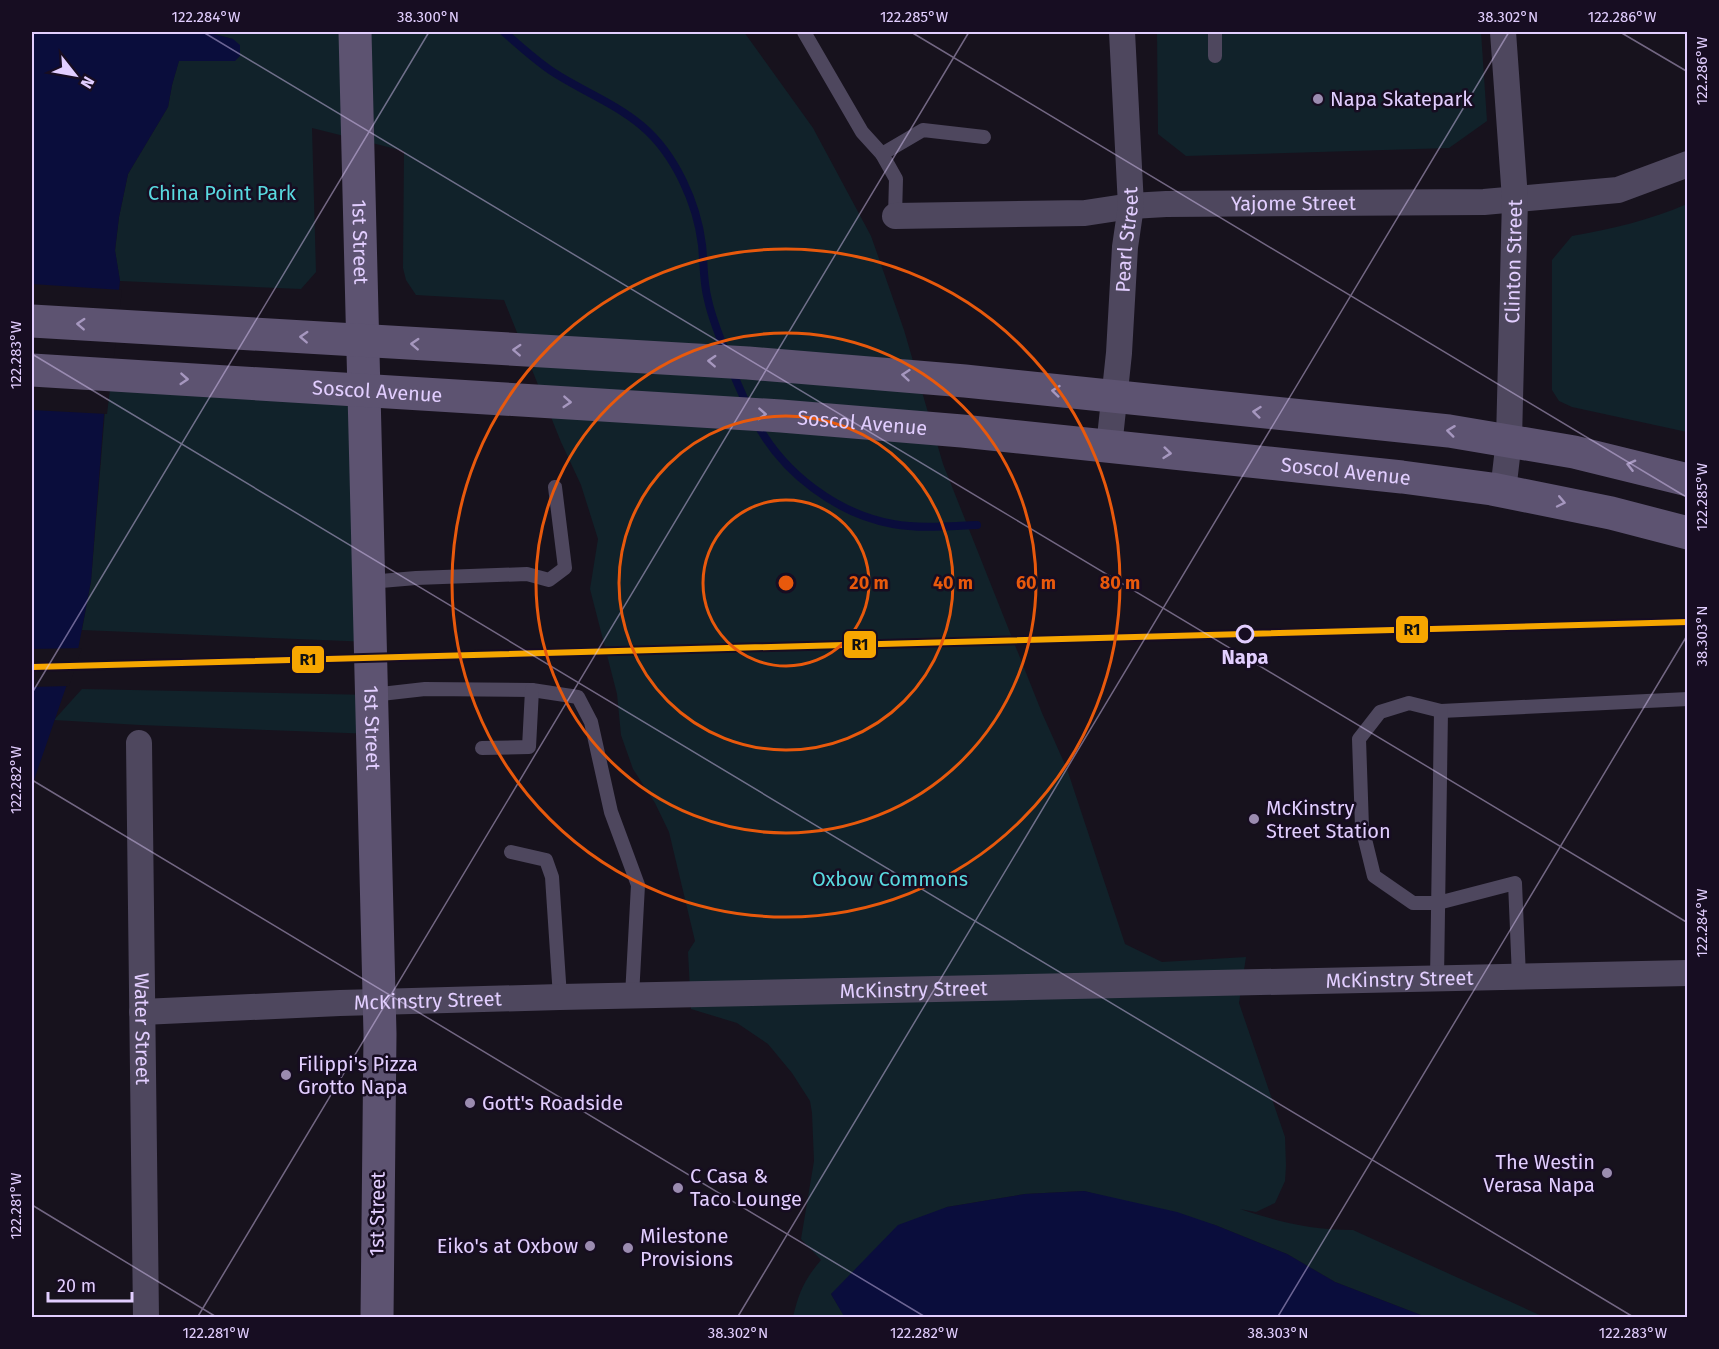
<svg xmlns="http://www.w3.org/2000/svg" width="1719" height="1349" font-family="'Fira Sans',sans-serif">
<style>
.green{fill:#11222a}
.water{fill:#0a0d3c}
.pier{fill:#17121d}
.lines{fill:none;stroke-linecap:round;stroke-linejoin:round}
.stream{stroke:#0a0d3c;stroke-width:8}
.lane{stroke:#4e475e;stroke-width:14}
.street{stroke:#4e475e;stroke-width:26}
.secondary{stroke:#5d5371;stroke-width:33}
.rail{stroke:#47526a;stroke-width:4.5;stroke-dasharray:9 8;stroke-linecap:butt}
.rail-1-casing{stroke:#170d22;stroke-width:10}
.rail-1{stroke:#f7a600;stroke-width:6}
.oneway{stroke:#a697bf}
.ticks{fill:none;stroke:#e2ceff;stroke-width:1.5;stroke-opacity:0.45}
.ring{fill:none;stroke:#e8590c;stroke-width:3}
.poi-dot{fill:#9b8cb0;stroke:#170d22;stroke-width:2}
.stop-dot{fill:#170d22;stroke:#e2ceff;stroke-width:3}
.labels{text-anchor:middle;dominant-baseline:central;stroke-width:5;stroke-linejoin:round;paint-order:stroke}
.poi-label{font-size:20px;fill:#e2ceff;stroke:#170d22;text-anchor:start}
.park-label{font-size:20px;fill:#59dae0;stroke:#170d22}
.street-label{font-size:20px;fill:#e2ceff;stroke:#170d22}
.stop-label{font-size:20px;font-weight:bold;fill:#e2ceff;stroke:#170d22}
.centre{fill:#e8590c;stroke:#170d22;stroke-width:3}
.ring-label{font-size:18px;text-anchor:middle;font-weight:bold;fill:#e8590c;stroke:#170d22;stroke-width:5;stroke-linejoin:round;paint-order:stroke}
.line-badge{stroke:#170d22;stroke-width:2}
.pale-badge-label{font-size:16px;text-anchor:middle;font-weight:bold;fill:#111}
.neatline{fill:none;stroke:#e2ceff;stroke-width:2}
.ticks-label{font-size:15px;text-anchor:middle;fill:#e2ceff}
</style>
<rect width="100%" height="100%" fill="#17121d"/>
<g class="green">
<path d="M206 32H744L813 128 871 236 904 330 943 464 1042 713 1067 769 1125 944 1162 962 1246 957 1239 1003 1285 1137 1286 1166 1285 1181 1275 1203 1256 1212 1240 1209C1279 1222 1311 1230 1353 1230L1544 1317H1426L1335 1282 1287 1254 1215 1225 1084 1191 1025 1194 947 1207 831 1294 845 1317H793C799 1292 804 1280 821 1260L801 1239 814 1161 812 1113 810 1101 792 1073 768 1044 737 1023 691 1009 688 952 695 941 669 832 655 803 633 769 621 735 617 694 590 589 598 539 581 485 561 442 504 300 416 295 406 280 403 268 404 151 312 128 316 272 301 289 120 281 115 251 119 217 128 174 168 107 172 85 179 60 202 59 233 39Z"/>
<polygon points="1157,32 1481,32 1487,121 1449,148 1186,156 1158,134"/>
<path d="M1687 204V432L1572 407 1559 401 1552 390V260L1572 236C1612 229 1650 220 1687 204Z"/>
<polygon points="108,375 364,391 371,642 82,630 91,581"/>
<polygon points="82,689 372,695 373,734 140,725 54,720"/>
</g>
<g class="water">
<polygon points="32,32 206,32 233,39 240,45 240,56 235,61 179,61 172,85 168,107 128,174 119,217 115,250 120,281 104,414 91,581 77,655 32,786"/>
<polygon points="1084,1191 1177,1212 1215,1225 1287,1254 1335,1282 1426,1317 845,1318 831,1294 898,1225 947,1207 1025,1194"/>
</g>
<g class="pier">
<polygon points="32,284 122,290 107,414 32,410"/>
<polygon points="82,648 69,686 32,687 32,649"/>
</g>
<g class="lines">
<g class="stream">
<path d="M504 32C520 46 535 60 553 72 582 91 615 103 642 126 675 154 697 203 702 245 704 263 703 282 708 300 712 319 720 337 727 356"/>
<polyline points="732,371 747,405"/>
<path d="M756 422C783 473 837 514 893 524 921 529 950 526 977 525"/>
</g>
<g class="lane">
<polyline points="804,32 862,132 882,154"/>
<polyline points="1215,32 1215,56"/>
<polyline points="895,216 896,179 882,154 923,130 984,137"/>
<polyline points="369,582 416,578 527,574 549,580 565,568 555,487"/>
<polyline points="372,695 425,689 532,690 578,697 591,722 611,812 638,885 632,996"/>
<polyline points="1441,711 1688,699"/>
<polyline points="482,748 529,747 532,690"/>
<polyline points="511,852 546,860 552,877 560,997"/>
<polyline points="1437,979 1441,711 1409,703 1380,712 1359,739 1362,827 1374,876 1413,903 1438,903 1515,883 1519,977"/>
</g>
<g class="street">
<path id="s1" d="M895 216 1085 213 1131 206 1166 204 1484 202 1618 190 1688 164"/>
<path id="s2" d="M1109 447 1119 353 1125 247 1131 206 1122 32"/>
<path id="s3" d="M1503 491 1509 440 1515 199 1503 32"/>
<path id="s4" d="M139 743 146 1318"/>
<path id="s5" d="M142 1012 340 1003 560 997 1688 973"/>
</g>
<g class="secondary">
<path id="s6" d="M355 32 380 1034 377 1318"/>
<polyline points="32,321 748,363 965,381 1449,431 1574,452 1688,480"/>
<path id="s7" d="M32 370 781 416 962 431 1402 477 1492 489 1611 513 1688 533"/>
</g>
<polyline class="rail" points="32,667 1052,639"/>
<defs>
<polyline id="rail-1" points="32,667 1688,622"/>
</defs>
<use href="#rail-1" class="rail-1-casing"/>
<use href="#rail-1" class="rail-1"/>
</g>
<defs><path id="oneway-chevron" d="M-2-3.5L2.5 0L-2 3.5" fill="none" stroke-width="1.6" stroke-linecap="round" stroke-linejoin="round" transform="scale(1.5)"/></defs>
<g class="oneway">
<use href="#oneway-chevron" transform="translate(81 324) rotate(-177)"/>
<use href="#oneway-chevron" transform="translate(304 337) rotate(-177)"/>
<use href="#oneway-chevron" transform="translate(415 344) rotate(-177)"/>
<use href="#oneway-chevron" transform="translate(517 350) rotate(-177)"/>
<use href="#oneway-chevron" transform="translate(712 361) rotate(-177)"/>
<use href="#oneway-chevron" transform="translate(906 375) rotate(-175)"/>
<use href="#oneway-chevron" transform="translate(184 379) rotate(4)"/>
<use href="#oneway-chevron" transform="translate(1056 391) rotate(-174)"/>
<use href="#oneway-chevron" transform="translate(567 402) rotate(4)"/>
<use href="#oneway-chevron" transform="translate(1257 412) rotate(-174)"/>
<use href="#oneway-chevron" transform="translate(762 414) rotate(4)"/>
<use href="#oneway-chevron" transform="translate(1451 431) rotate(-173)"/>
<use href="#oneway-chevron" transform="translate(1167 453) rotate(6)"/>
<use href="#oneway-chevron" transform="translate(1631 465) rotate(-166)"/>
<use href="#oneway-chevron" transform="translate(1561 502) rotate(12)"/>
</g>
<path class="ticks" d="M203 32 1688 923M911 32 1688 498M1620 32 1688 72M32 354 1635 1318M32 693 429 32M32 780 927 1318M32 1205 218 1318M197 1318 969 32M737 1318 1509 32M1277 1318 1688 634"/>
<g class="ring">
<circle cx="786" cy="583" r="83"/>
<circle cx="786" cy="583" r="167"/>
<circle cx="786" cy="583" r="250"/>
<circle cx="786" cy="583" r="334"/>
</g>
<g class="poi-dot">
<circle cx="1318" cy="99" r="6"/>
<circle cx="1254" cy="819" r="6"/>
<circle cx="286" cy="1075" r="6"/>
<circle cx="470" cy="1103" r="6"/>
<circle cx="1607" cy="1173" r="6"/>
<circle cx="678" cy="1188" r="6"/>
<circle cx="590" cy="1246" r="6"/>
<circle cx="628" cy="1248" r="6"/>
</g>
<circle class="stop-dot" cx="1245" cy="634" r="8"/>
<g class="labels">
<g class="poi-label">
<text x="1330" y="99">Napa Skatepark</text>
<text x="1266" y="808">McKinstry<tspan x="1266" dy="23">Street Station</tspan></text>
<text x="298" y="1064">Filippi's Pizza<tspan x="298" dy="23">Grotto Napa</tspan></text>
<text x="482" y="1103">Gott's Roadside</text>
<text x="1595" y="1162" text-anchor="end">The Westin<tspan x="1595" dy="23">Verasa Napa</tspan></text>
<text x="690" y="1176">C Casa &amp;<tspan x="690" dy="23">Taco Lounge</tspan></text>
<text x="640" y="1236">Milestone<tspan x="640" dy="23">Provisions</tspan></text>
<text x="578" y="1246" text-anchor="end">Eiko's at Oxbow</text>
</g>
<g class="park-label">
<text x="222" y="193">China Point Park</text>
<text x="890" y="879">Oxbow Commons</text>
</g>
<g class="street-label">
<text stroke="none"><textPath href="#s1" startOffset="399">Yajome Street</textPath></text>
<text stroke="none"><textPath href="#s2" startOffset="208">Pearl Street</textPath></text>
<text stroke="none"><textPath href="#s6" startOffset="210">1st Street</textPath></text>
<text stroke="none"><textPath href="#s3" startOffset="230">Clinton Street</textPath></text>
<text stroke="none"><textPath href="#s7" startOffset="346">Soscol Avenue</textPath></text>
<text stroke="none"><textPath href="#s7" startOffset="832">Soscol Avenue</textPath></text>
<text stroke="none"><textPath href="#s7" startOffset="1318">Soscol Avenue</textPath></text>
<text stroke="none"><textPath href="#s6" startOffset="696">1st Street</textPath></text>
<text stroke="none"><textPath href="#s5" startOffset="1258">McKinstry Street</textPath></text>
<text stroke="none"><textPath href="#s5" startOffset="772">McKinstry Street</textPath></text>
<text stroke="none"><textPath href="#s5" startOffset="286">McKinstry Street</textPath></text>
<text stroke="none"><textPath href="#s4" startOffset="286">Water Street</textPath></text>
<text transform="translate(377 1214) rotate(-89)">1st Street</text>
</g>
<g class="stop-label">
<text x="1245" y="657">Napa</text>
</g>
</g>
<circle cx="786" cy="583" r="9" class="centre"/>
<g class="ring-label">
<text x="869" y="589">20 m</text>
<text x="953" y="589">40 m</text>
<text x="1036" y="589">60 m</text>
<text x="1120" y="589">80 m</text>
</g>
<g class="line-badge">
<rect x="1395" y="615" width="34" height="29" rx="6" fill="#f7a600"/>
<rect x="843" y="630" width="34" height="29" rx="6" fill="#f7a600"/>
<rect x="291" y="645" width="34" height="29" rx="6" fill="#f7a600"/>
</g>
<g class="pale-badge-label">
<text x="1412" y="635">R1</text>
<text x="860" y="650">R1</text>
<text x="308" y="665">R1</text>
</g>
<rect width="1719" height="1349" fill="none" stroke="#170d22" stroke-width="66"/>
<g transform="translate(75 75) rotate(121)" stroke="#170d22" stroke-width="4.5" paint-order="stroke">
<path d="M0-4.5L10 22L0 15L-10 22Z" fill="#e2ceff"/>
<text y="-9" font-size="16" font-weight="bold" text-anchor="middle" fill="#e2ceff">N</text>
</g>
<path d="M48 1292v9h84v-9" fill="none" stroke="#e2ceff" stroke-width="3"/>
<text x="57" y="1292" font-size="18" fill="#e2ceff" stroke="#170d22" stroke-width="4.5" paint-order="stroke">20 m</text>
<rect x="33" y="33" width="1653" height="1283" class="neatline"/>
<g class="ticks-label">
<text x="206" y="22">122.284°W</text>
<text x="428" y="22">38.300°N</text>
<text x="914" y="22">122.285°W</text>
<text x="1508" y="22">38.302°N</text>
<text x="1622" y="22">122.286°W</text>
<text transform="translate(1702 71) rotate(-90)" y="5">122.286°W</text>
<text transform="translate(16 355) rotate(-90)" y="5">122.283°W</text>
<text transform="translate(1702 497) rotate(-90)" y="5">122.285°W</text>
<text transform="translate(1702 636) rotate(-90)" y="5">38.303°N</text>
<text transform="translate(16 780) rotate(-90)" y="5">122.282°W</text>
<text transform="translate(1702 923) rotate(-90)" y="5">122.284°W</text>
<text transform="translate(16 1206) rotate(-90)" y="5">122.281°W</text>
<text x="216" y="1338">122.281°W</text>
<text x="738" y="1338">38.302°N</text>
<text x="924" y="1338">122.282°W</text>
<text x="1278" y="1338">38.303°N</text>
<text x="1633" y="1338">122.283°W</text>
</g>
</svg>
